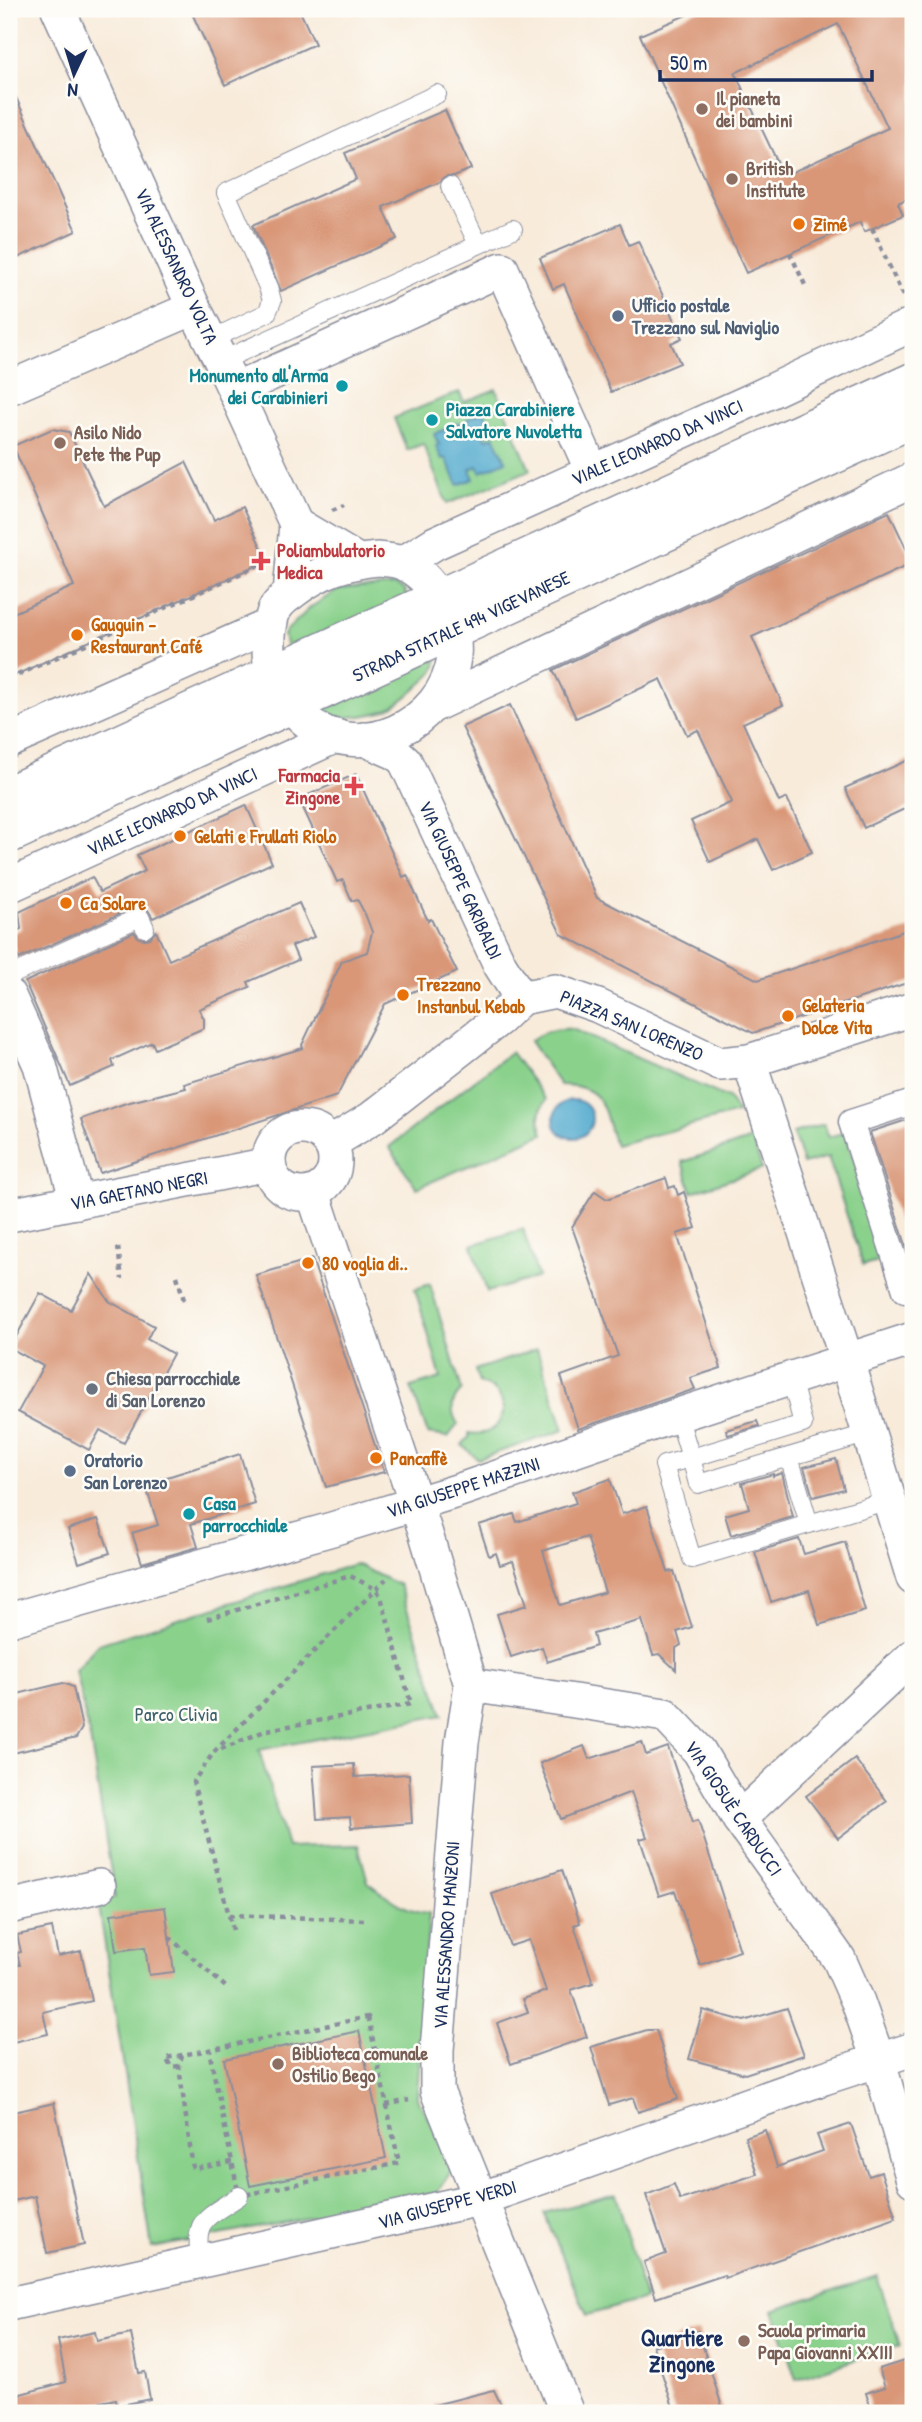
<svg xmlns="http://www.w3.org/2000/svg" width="922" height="2422" font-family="'Patrick Hand',sans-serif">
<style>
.green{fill:#8ad18c;stroke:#528075;stroke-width:2;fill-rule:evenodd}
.water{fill:#4fa9cd;stroke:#356c96;stroke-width:2}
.building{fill:#d99778;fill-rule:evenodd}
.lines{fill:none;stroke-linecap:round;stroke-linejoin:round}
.service-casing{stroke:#8a8d9c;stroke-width:20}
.pedestrian-casing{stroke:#8a8d9c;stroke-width:27}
.minor-casing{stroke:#8a8d9c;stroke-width:36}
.primary-casing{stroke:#8a8d9c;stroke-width:41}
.path{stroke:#8a8d9c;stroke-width:4.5;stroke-dasharray:5 5;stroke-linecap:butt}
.service{stroke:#fff;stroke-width:18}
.pedestrian{stroke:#fff;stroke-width:24}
.minor{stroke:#fff;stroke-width:33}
.primary{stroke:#fff;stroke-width:38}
.education-dot{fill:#8d6e63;stroke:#fdfcf7;stroke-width:2.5}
.food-dot{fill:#e8710a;stroke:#fdfcf7;stroke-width:2.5}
.service-dot{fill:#5c6f8a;stroke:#fdfcf7;stroke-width:2.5}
.culture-dot{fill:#0f9aa8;stroke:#fdfcf7;stroke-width:2.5}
.health-dot{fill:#e0444e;stroke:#fdfcf7;stroke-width:2.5}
.worship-dot{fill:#6b7280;stroke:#fdfcf7;stroke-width:2.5}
.labels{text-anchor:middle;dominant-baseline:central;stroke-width:5;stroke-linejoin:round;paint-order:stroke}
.education-label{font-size:19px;font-weight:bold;fill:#785e54;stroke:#fdfcf7;text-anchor:start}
.food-label{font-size:19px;font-weight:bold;fill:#c56008;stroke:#fdfcf7;text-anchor:start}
.street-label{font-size:19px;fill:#1b2f5e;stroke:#fdfcf7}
.service-label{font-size:19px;font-weight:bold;fill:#4e5e75;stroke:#fdfcf7;text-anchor:start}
.culture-label{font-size:19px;font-weight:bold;fill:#0d838f;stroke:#fdfcf7;text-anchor:start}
.health-label{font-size:19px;font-weight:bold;fill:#be3a42;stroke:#fdfcf7;text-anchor:start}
.worship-label{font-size:19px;font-weight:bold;fill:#5b616d;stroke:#fdfcf7;text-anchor:start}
.park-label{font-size:19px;fill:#3c606c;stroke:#fdfcf7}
.quarter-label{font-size:23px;font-weight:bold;fill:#1b2f5e;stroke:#fdfcf7}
</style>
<rect width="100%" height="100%" fill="#fdfcf7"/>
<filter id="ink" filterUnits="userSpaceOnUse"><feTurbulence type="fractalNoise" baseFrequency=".0143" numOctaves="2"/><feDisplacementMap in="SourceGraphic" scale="14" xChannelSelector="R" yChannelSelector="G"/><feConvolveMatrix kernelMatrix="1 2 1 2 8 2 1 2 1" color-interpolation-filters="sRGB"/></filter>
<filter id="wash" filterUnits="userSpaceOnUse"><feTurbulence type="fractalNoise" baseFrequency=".00686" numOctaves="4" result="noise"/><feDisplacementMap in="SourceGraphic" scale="28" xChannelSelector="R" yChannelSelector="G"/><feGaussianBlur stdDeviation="1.57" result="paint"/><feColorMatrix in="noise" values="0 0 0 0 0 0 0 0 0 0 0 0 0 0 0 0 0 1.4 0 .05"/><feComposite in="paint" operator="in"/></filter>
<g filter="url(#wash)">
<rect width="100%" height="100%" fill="#f8ebda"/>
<g class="green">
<path d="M496 389 530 470 447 504 423 444 407 450 394 418 459 392 464 402ZM460 423 462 428 470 425 481 429 486 440 495 436 481 472 478 465 469 469 446 457 442 459 435 434Z"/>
<polygon points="395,585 404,590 407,597 287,648 284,635 286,631 311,607 338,590"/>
<path d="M436 658C439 670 430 676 421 684 396 708 384 715 349 717 337 718 328 719 317 713Z"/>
<path d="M572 1029 728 1098 738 1113 615 1145C602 1111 608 1085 560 1085L530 1041C543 1031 556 1028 572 1029Z"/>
<path d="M511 1052 546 1100C538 1111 539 1122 543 1134L417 1188 389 1147Z"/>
<polygon points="824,1124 829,1137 845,1132 886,1259 863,1265 828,1157 803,1164 793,1133"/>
<polygon points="752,1139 762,1169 692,1192 682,1162"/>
<polygon points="523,1229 538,1277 487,1292 472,1245"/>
<path d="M430 1284 462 1390C451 1400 450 1412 458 1424L448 1437 428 1434 411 1387 441 1378 415 1289Z"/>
<path d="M537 1349 564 1430 478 1459 462 1445 469 1437V1433C507 1440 517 1391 479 1383L475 1370Z"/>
<path d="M355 1564 399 1585 443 1715 259 1750 287 1847 358 1845 368 1882C387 1896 403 1911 429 1913L417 2098 455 2165 437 2193 152 2248 98 1900 115 1898 91 1743 75 1670 98 1644Z"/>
<polygon points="616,2194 645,2299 587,2315 544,2213"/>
<polygon points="877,2276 900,2345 796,2379 773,2310"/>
</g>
<g class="water">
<polygon points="484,411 490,425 481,429 486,439 494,436 506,461 481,472 478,466 470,469 474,479 458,485 446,458 442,459 436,446 439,445 434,434 459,423 462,428 469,425 467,419"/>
<circle cx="573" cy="1119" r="19"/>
</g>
<g id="blocks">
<g class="building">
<polygon points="190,9 299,9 315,44 225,85"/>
<path d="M700 9H909L913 18V196L898 203 903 215 864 232 860 222 746 273 640 35ZM838 24 888 128 784 176 735 73Z"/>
<polygon points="9,82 76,231 9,262"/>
<polygon points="445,110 471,169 454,176 446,176 440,182 383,207 397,239 281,291 253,225 356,179 345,153"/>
<polygon points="620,224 629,245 638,241 682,338 671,343 680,363 611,392 564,284 553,289 540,258"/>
<polygon points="52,429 69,432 104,506 186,462 214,520 242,507 264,553 262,563 9,678 9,615 74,586 13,446"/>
<polygon points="889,512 913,563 752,637 783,705 743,723 779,802 787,798 812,852 773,870 758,839 710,862 691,821 732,802 698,730 687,735 661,679 576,718 553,670"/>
<polygon points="510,705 597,898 758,980 913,928 913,981 753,1033 561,934 462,727"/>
<polygon points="913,758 913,805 864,828 845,788"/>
<polygon points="356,774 403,877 407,875 428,921 431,919 457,972 385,1004 337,1096 100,1173 81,1119 126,1103 186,1088 184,1084 303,1048 302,1045 342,961 367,952 372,932 365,914 357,899 352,901 343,880 337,882 299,799"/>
<polygon points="246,805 272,863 153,918 146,907 135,907 19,959 9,935 21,929 19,912 92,877 100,892 145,871 137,855"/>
<polygon points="299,903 314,937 292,946 298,960 248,982 250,987 199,1009 204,1019 204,1028 155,1049 152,1042 112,1060 114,1067 70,1086 25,982 134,932 139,938 145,939 150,938 156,931 169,960"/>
<polygon points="913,1118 913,1267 870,1132"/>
<polygon points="666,1178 669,1188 675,1186 678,1195 684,1192 696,1228 677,1234 721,1368 690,1378 695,1389 578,1429 561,1376 618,1356 572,1227 595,1191 607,1199"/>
<polygon points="312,1259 384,1472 326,1487 256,1275"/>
<polygon points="91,1274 109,1301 154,1326 147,1339 173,1354 124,1443 100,1430 89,1450 18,1412 43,1366 10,1348 40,1293 71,1310"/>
<polygon points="757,1421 759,1426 728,1435 726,1430"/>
<polygon points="240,1454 255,1504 191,1524 198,1547 142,1563 132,1533 158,1525 145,1484"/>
<polygon points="836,1459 844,1489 813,1497 804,1467"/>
<polygon points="782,1473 793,1517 731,1535 725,1515 749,1508 742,1483 773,1474 773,1476"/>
<path d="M610 1479 622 1514 647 1506 668 1572 674 1571 692 1627 677 1632 681 1645 676 1648V1670L659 1654 653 1655 642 1620 593 1634 596 1646 547 1662 542 1647 511 1657 497 1614 527 1605 513 1561 500 1565 496 1553 489 1556 479 1525 514 1514 517 1522 576 1503 572 1492ZM587 1537 605 1592 560 1605 543 1551Z"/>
<polygon points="98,1519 110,1553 79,1563 68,1529"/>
<polygon points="799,1539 804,1554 845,1542 865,1611 819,1625 809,1590 771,1602 755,1552"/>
<polygon points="63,1683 73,1687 82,1728 76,1738 9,1754 9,1696"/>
<polygon points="642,1742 646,1755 668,1747 693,1822 698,1820 740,1951 700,1965 675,1891 659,1896 640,1839 647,1837 631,1792 561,1819 540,1763 584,1746 589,1759"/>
<polygon points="855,1759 887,1801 838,1838 806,1796"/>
<polygon points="354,1764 355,1777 409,1774 412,1823 351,1828 350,1817 317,1819 313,1766"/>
<polygon points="562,1870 580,1923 574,1925 593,1983 571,1990 587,2037 511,2064 497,2023 528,2012 523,1999 546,1991 529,1940 510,1946 492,1894"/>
<polygon points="165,1907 174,1972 149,1975 145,1947 116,1951 111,1914"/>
<polygon points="52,1928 58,1956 81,1951 92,2001 43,2012 48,2034 9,2043 9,1967 20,1965 17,1953 21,1952 17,1935"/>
<polygon points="787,2008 804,2055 745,2074 689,2059 703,2010 744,2021"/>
<polygon points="647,2030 656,2030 678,2099 638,2112 633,2098 609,2105 591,2047"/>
<polygon points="359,2031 386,2158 250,2186 224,2059"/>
<polygon points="54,2103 84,2245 47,2253 35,2196 9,2202 9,2113"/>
<polygon points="851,2124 869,2176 881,2172 896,2218 725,2278 724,2275 656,2298 644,2262 666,2254 646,2195 674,2184 680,2200 757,2174 745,2137 765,2130 777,2167 823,2151 817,2135"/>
<polygon points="698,2331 724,2413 675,2413 653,2346"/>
<polygon points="95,2332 97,2341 131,2334 139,2373 145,2372 150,2399 117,2406 116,2399 46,2413 9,2413 9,2397 66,2382 58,2340"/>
<polygon points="913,2358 913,2413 872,2413 866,2393 885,2387 879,2369"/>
<polygon points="494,2390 505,2413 435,2413 434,2405"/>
</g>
</g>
</g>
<g filter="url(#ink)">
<use href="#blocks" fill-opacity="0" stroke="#8a8d9c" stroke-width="2"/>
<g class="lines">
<defs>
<g id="service">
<polyline points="450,186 478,244"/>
<polyline points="210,340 267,313 272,301 268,287 226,193 437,94"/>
<polyline points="221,361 513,229"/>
<polyline points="9,976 140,917 145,928"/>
<polyline points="678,1415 691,1458 803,1424 791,1378"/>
<polyline points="869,1433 698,1484 691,1458 664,1465 692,1559 889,1500"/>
<polyline points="789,1457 809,1524"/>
<path d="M201 2261C192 2218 207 2218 239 2196"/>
</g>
<polyline id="pedestrian" points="913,1102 851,1122 905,1290 913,1288"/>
<g id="minor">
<polyline points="58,9 194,308 221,361 296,524 290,594"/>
<polyline points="9,388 194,308"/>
<polyline points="235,390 502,269 592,471"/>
<polyline points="296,524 358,561"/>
<path d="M378 559C386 560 397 560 404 564 421 572 435 588 443 606 450 622 456 638 454 657 445 725 358 767 304 719 276 694 267 672 269 635 270 627 271 616 275 609 279 602 288 595 294 591 320 571 346 562 378 559Z"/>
<polyline points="403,563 435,543 750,401 913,324"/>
<polyline points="432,706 913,479"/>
<polyline points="364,739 396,753 405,761 500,965 521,998"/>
<polyline points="9,741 270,625"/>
<polyline points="9,886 336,736"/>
<polyline points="9,996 40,1065 77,1202"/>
<polyline points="749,1061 847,1361 913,1578"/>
<circle cx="302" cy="1161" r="33"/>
<polyline points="331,1143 372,1118 499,1019 521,998 555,991 598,1006 720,1064 749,1061 913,1009"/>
<polyline points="313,1193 426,1534 471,1685 462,1742 437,2050 437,2091 567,2413"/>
<polyline points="9,1215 269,1164"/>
<polyline points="9,1620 332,1529 457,1491 678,1415 913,1339"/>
<polyline points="471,1685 665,1715 699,1751 739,1819 839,1959 858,2002 878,2059 913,2180"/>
<polyline points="739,1819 913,1656"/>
<polyline points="9,1907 99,1886"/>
<polyline points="9,2304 480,2199 824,2078 913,2049"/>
</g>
<g id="primary">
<polyline points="9,795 913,382"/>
<polyline points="9,834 913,418"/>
</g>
</defs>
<use href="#service" class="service-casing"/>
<use href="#pedestrian" class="pedestrian-casing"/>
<use href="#minor" class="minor-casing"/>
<use href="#primary" class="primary-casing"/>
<g class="path">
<polyline points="872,228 903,296"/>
<polyline points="790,253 805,285"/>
<polyline points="332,510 344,505"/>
<polyline points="9,679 259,565"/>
<polyline points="118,1247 122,1279"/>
<polyline points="177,1276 184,1300"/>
<polyline points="207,1619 350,1576 376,1589 381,1597 411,1704 267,1730 214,1752"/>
<polyline points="229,1915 364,1920"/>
<polyline points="233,1930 193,1782 214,1752 386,1579"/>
<polyline points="169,1937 228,1989"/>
<polygon points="368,2017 399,2163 239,2196 209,2050"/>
<polyline points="182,2055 179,2066 193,2169 232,2162"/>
<polyline points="179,2066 171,2067 166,2058 209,2050"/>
<polyline points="386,2105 409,2100"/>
</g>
<use href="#service" class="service"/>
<use href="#pedestrian" class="pedestrian"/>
<use href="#minor" class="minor"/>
<use href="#primary" class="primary"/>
</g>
</g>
<g class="education-dot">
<circle cx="702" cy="109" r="7"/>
<circle cx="732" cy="179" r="7"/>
<circle cx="60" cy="443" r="7"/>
<circle cx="278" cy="2064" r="7"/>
<circle cx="744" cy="2341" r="7"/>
</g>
<g class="food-dot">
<circle cx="799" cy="224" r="7"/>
<circle cx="77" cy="635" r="7"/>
<circle cx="180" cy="836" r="7"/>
<circle cx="66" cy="903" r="7"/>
<circle cx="403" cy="995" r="7"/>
<circle cx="788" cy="1016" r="7"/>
<circle cx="308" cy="1263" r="7"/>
<circle cx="376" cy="1458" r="7"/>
</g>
<g class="service-dot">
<circle cx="618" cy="316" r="7"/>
<circle cx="70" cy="1471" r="7"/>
</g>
<g class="culture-dot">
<circle cx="342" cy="386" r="7"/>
<circle cx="432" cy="420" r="7"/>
<circle cx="189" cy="1514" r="7"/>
</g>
<g class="health-dot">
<path d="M257.5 550.5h7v7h7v7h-7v7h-7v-7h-7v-7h7z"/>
<path d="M350.5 775.5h7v7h7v7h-7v7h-7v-7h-7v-7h7z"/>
</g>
<circle class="worship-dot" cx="92" cy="1389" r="7"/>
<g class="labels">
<g class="education-label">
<text x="716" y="98">Il pianeta<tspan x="716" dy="22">dei bambini</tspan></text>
<text x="746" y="168">British<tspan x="746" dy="22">Institute</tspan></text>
<text x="74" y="432">Asilo Nido<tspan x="74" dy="22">Pete the Pup</tspan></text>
<text x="292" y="2053">Biblioteca comunale<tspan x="292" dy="22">Ostilio Bego</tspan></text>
<text x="758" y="2330">Scuola primaria<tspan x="758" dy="22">Papa Giovanni XXIII</tspan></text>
</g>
<g class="food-label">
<text x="813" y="224">Zimé</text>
<text x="91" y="624">Gauguin -<tspan x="91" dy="22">Restaurant Café</tspan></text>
<text x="194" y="836">Gelati e Frullati Riolo</text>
<text x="80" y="903">Ca Solare</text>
<text x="417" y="984">Trezzano<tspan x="417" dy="22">Instanbul Kebab</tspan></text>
<text x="802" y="1005">Gelateria<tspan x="802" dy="22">Dolce Vita</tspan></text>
<text x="322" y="1263">80 voglia di..</text>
<text x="390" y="1458">Pancaffè</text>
</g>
<g class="street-label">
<text transform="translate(177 266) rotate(65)">VIA ALESSANDRO VOLTA</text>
<text transform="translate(657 442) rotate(-24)">VIALE LEONARDO DA VINCI</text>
<text transform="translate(461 626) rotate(-25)">STRADA STATALE 494 VIGEVANESE</text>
<text transform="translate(172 811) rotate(-25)">VIALE LEONARDO DA VINCI</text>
<text transform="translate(461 880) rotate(65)">VIA GIUSEPPE GARIBALDI</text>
<text transform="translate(632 1025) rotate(23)">PIAZZA SAN LORENZO</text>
<text transform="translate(139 1190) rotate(-11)">VIA GAETANO NEGRI</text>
<text transform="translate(463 1487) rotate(-18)">VIA GIUSEPPE MAZZINI</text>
<text transform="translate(734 1808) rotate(56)">VIA GIOSUÈ CARDUCCI</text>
<text transform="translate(446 1935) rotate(-86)">VIA ALESSANDRO MANZONI</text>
<text transform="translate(447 2204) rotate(-15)">VIA GIUSEPPE VERDI</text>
</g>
<g class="service-label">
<text x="632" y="305">Ufficio postale<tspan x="632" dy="22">Trezzano sul Naviglio</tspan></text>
<text x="84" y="1460">Oratorio<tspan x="84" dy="22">San Lorenzo</tspan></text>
</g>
<g class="culture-label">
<text x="328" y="375" text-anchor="end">Monumento all'Arma<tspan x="328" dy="22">dei Carabinieri</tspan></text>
<text x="446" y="409">Piazza Carabiniere<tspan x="446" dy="22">Salvatore Nuvoletta</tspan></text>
<text x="203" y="1503">Casa<tspan x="203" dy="22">parrocchiale</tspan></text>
</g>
<g class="health-label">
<text x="277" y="550">Poliambulatorio<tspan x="277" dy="22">Medica</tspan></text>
<text x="340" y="775" text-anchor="end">Farmacia<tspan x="340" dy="22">Zingone</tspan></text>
</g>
<g class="worship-label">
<text x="106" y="1378">Chiesa parrocchiale<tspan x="106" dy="22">di San Lorenzo</tspan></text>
</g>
<g class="park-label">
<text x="176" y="1714">Parco Clivia</text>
</g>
<g class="quarter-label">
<text x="682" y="2337">Quartiere<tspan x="682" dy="26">Zingone</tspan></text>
</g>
</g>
<rect width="922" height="2422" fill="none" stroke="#fdfcf7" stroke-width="35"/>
<g transform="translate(74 74) rotate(184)" stroke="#fdfcf7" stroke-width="5" paint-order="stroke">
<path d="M0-5L12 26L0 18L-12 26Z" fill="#1b2f5e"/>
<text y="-10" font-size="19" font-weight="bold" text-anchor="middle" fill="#1b2f5e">N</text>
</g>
<path d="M660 70v10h212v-10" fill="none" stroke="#1b2f5e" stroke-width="3.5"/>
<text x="670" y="70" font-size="21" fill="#1b2f5e" stroke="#fdfcf7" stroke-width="5" paint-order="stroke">50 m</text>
</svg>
